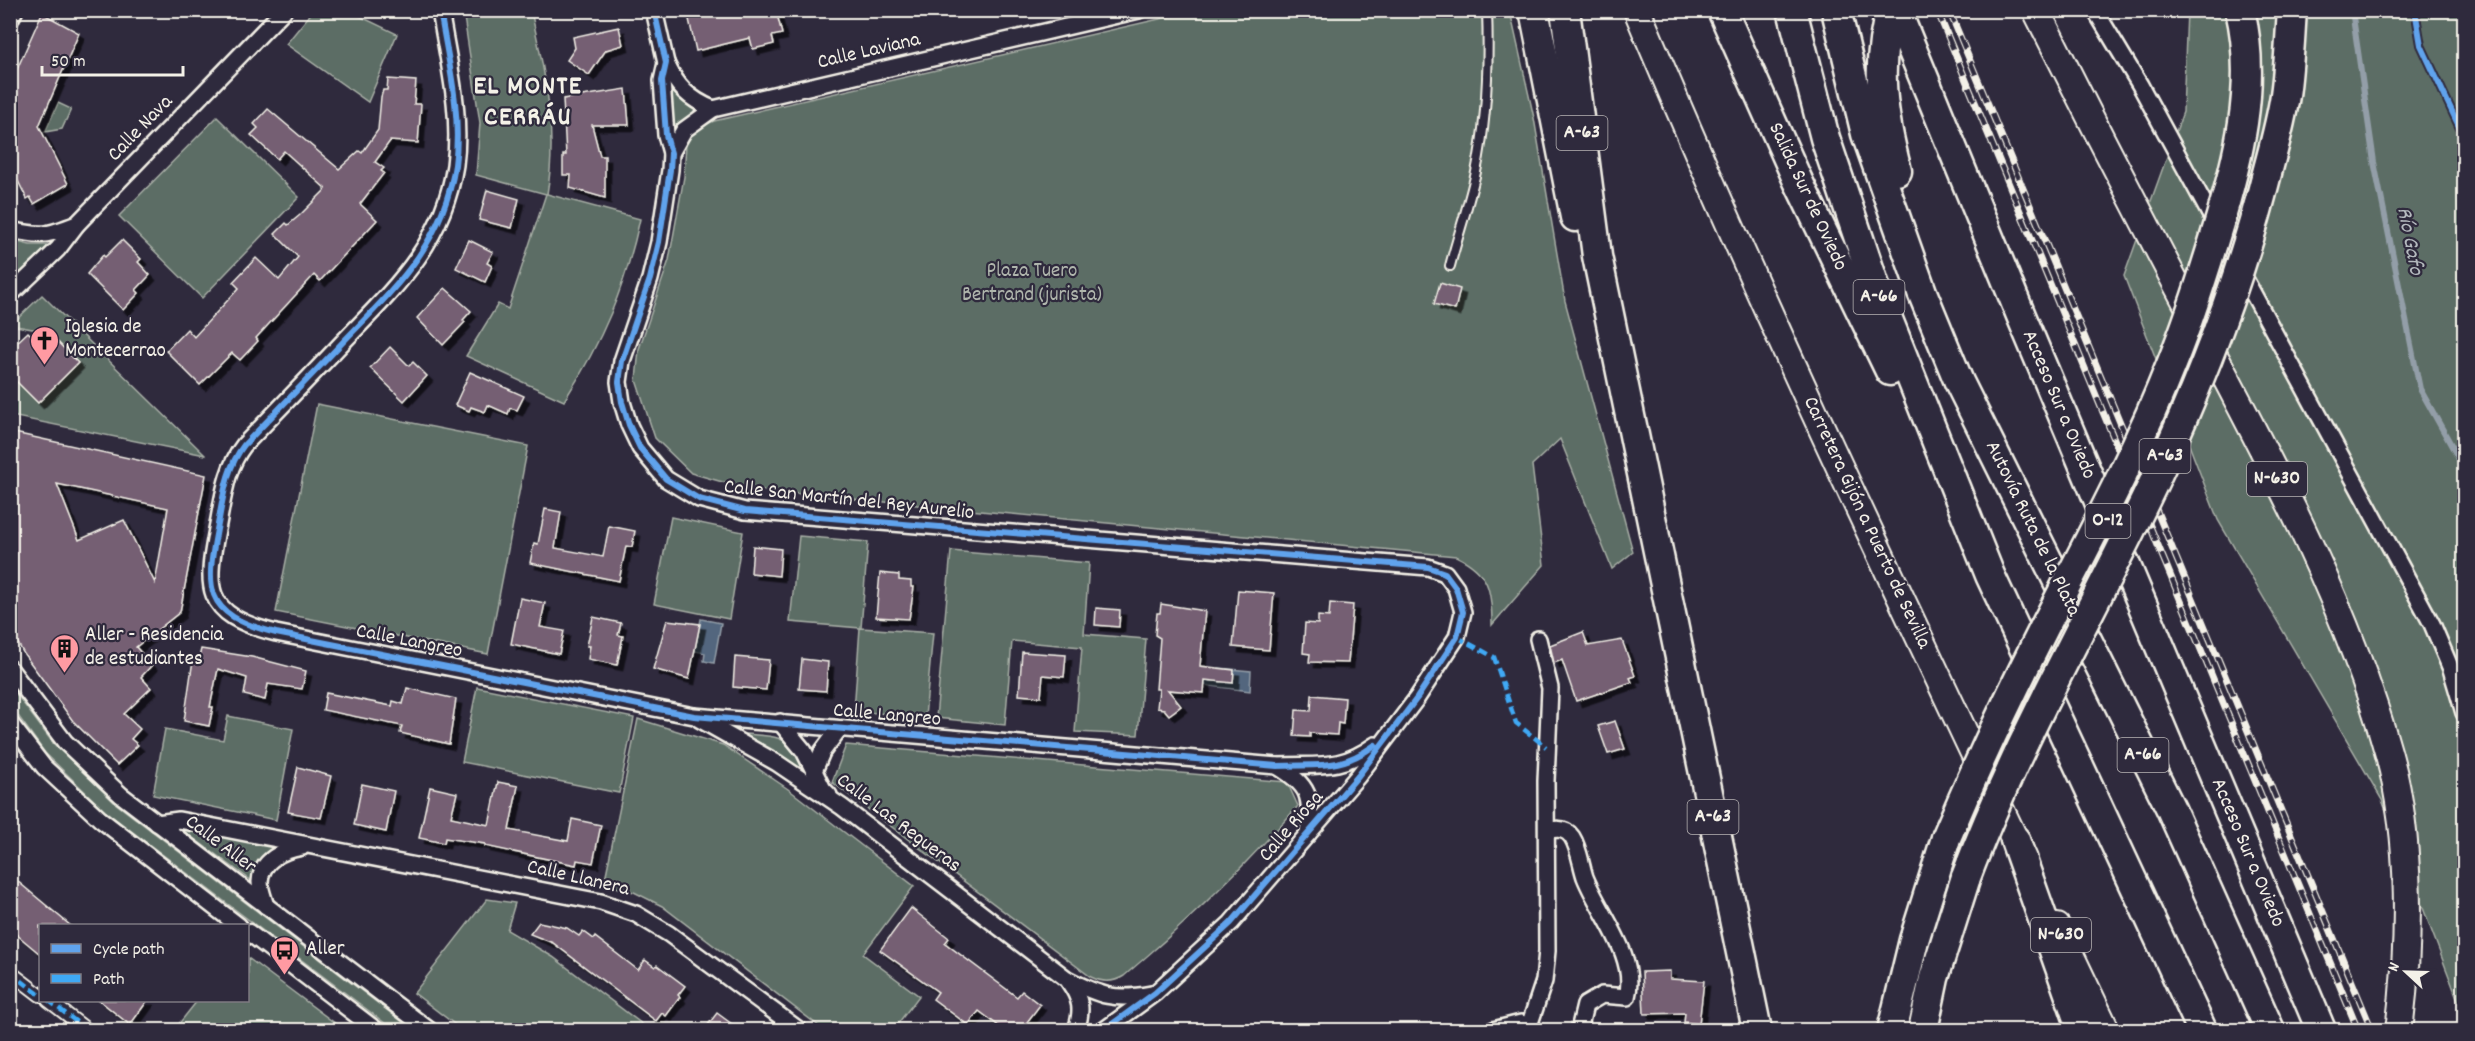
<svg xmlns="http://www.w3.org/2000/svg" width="2475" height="1041" font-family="Dekko,sans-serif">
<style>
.green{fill:#5c6d65;stroke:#a8afa6;stroke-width:1.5}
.water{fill:#53667e;stroke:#939ea8;stroke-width:1.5}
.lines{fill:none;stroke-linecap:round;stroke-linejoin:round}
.stream{stroke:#939ea8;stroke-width:6}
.building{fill:#755e73;stroke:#f4f1e8;stroke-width:1.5;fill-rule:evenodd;filter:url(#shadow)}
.service-casing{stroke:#f4f1e8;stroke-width:12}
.pedestrian-casing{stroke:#f4f1e8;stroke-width:16}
.minor-casing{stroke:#f4f1e8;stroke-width:20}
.trunk-casing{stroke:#f4f1e8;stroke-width:30}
.motorway-casing{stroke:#f4f1e8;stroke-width:33}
.service{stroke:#2f2a3d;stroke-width:8}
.pedestrian{stroke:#2f2a3d;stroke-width:12}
.minor{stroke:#2f2a3d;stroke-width:15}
.trunk{stroke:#2f2a3d;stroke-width:26}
.motorway{stroke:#2f2a3d;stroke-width:28}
.rail-casing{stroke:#f4f1e8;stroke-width:7}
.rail{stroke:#2f2a3d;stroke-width:4.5;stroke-dasharray:14;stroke-linecap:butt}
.motorway-bridge-casing{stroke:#f4f1e8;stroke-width:33;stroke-linecap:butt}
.motorway-bridge{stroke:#2f2a3d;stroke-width:28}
.quiet{stroke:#3fa9f5;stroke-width:4.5;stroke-dasharray:9 4.5;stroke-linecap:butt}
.cycleway-casing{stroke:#2f2a3d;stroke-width:10}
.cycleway{stroke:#60a3ed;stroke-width:6}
.labels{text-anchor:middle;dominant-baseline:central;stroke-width:4.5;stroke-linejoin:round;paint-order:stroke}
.shield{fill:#2f2a3d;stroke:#b9b5b5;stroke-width:1.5}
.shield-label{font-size:20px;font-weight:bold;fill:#f4f1e8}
.street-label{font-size:21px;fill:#f4f1e8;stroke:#2f2a3d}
.park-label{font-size:21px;fill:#b0b6ad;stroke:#2f2a3d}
.poi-label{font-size:21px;fill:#f4f1e8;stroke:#2f2a3d;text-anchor:start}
.water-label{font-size:22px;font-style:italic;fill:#b4b9be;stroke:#2f2a3d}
.district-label{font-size:27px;font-weight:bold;letter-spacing:1.5px;fill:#f4f1e8;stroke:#2f2a3d}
</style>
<defs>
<filter id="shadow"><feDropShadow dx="5.5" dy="5.5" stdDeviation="0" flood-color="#0009"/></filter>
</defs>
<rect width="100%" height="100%" fill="#2f2a3d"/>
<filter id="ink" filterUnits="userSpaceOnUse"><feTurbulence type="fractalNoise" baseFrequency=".0167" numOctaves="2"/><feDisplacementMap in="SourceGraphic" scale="12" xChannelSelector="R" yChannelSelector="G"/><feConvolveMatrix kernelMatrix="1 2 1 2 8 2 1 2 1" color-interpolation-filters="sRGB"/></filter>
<g filter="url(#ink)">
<g class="green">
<polygon points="313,11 349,11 397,34 368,102 286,44"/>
<path d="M486 11H531C545 72 558 131 547 194L640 219C625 288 602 342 564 401L466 356 498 304 508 309 546 194 476 175 480 123 464 17Z"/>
<path d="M1194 11H1510L1534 118 1565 301 1633 552 1612 569 1560 439 1532 465 1544 565 1492 625C1492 590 1489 572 1456 556L747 489 691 473 655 438 636 380 639 349 669 260 684 177 686 143 697 128 714 121Z"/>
<polygon points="2187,11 2464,11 2464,1016 2382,800 2218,520 2124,276 2183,112"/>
<polygon points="669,90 700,110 682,122 674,133"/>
<polygon points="58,103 71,109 62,129 45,132"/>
<polygon points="217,117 299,197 202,298 119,216"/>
<polygon points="14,241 30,245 51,245 26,270 11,277"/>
<polygon points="42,295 205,455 11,416 10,375 38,403 78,363 48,332 11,325"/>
<polygon points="317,404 528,446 488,654 276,612"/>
<polygon points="671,517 743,532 729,619 654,604"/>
<polygon points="799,536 868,542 861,628 933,633 925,717 854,711 860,628 790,622"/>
<polygon points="951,551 1089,563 1084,634 1146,639 1138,735 1075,732 1082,647 1012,641 1005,725 936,718"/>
<polygon points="11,687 53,743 115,803 413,1030 394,1030 105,811 45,753 11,706"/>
<polygon points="477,687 634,718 619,793 462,762"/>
<polygon points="228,716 293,729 276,820 153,795 165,729 223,740"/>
<polygon points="638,719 723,745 788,789 914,886 863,954 919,996 893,1030 824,1030 662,906 634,892 604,884"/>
<path d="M745 734C767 736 786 734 798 755 802 761 805 766 803 773L745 737Z"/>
<path d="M846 745 1287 782 1298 806C1244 867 1187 923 1124 976 1113 983 1103 983 1091 977L832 782Z"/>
<polygon points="181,829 278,845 258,862 252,881"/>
<polygon points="487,899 515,903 507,930 553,957 650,1030 462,1030 414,993"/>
<polygon points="248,958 344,1030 174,1030 197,1001 248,1000"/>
</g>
<g class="water">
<polygon points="701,619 721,623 714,663 704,661 705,653 695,651"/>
<polygon points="1219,668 1251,671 1250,691 1204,685 1205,680 1218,681"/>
</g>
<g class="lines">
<polyline class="stream" points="2352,10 2374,162 2420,389 2464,468"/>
</g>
<g class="building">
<polygon points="687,10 776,10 782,34 772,36 774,44 753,49 750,38 696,51"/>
<polygon points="42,13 79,33 39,126 68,184 34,204 30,197 27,199 10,165 10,85"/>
<polygon points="619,27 623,45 606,50 589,75 567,60 575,48 573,37"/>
<polygon points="388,79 416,81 414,104 421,104 418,143 390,141 375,162 384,168 381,171 384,173 360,204 377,220 320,281 314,275 256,338 258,341 240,360 232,353 200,385 166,351 187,329 194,337 239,288 233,282 256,258 279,280 298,257 275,234 286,223 288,225 300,215 326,189 284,151 277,159 251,135 258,128 254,124 268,109 339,169 359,151 362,153 378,130 381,97 383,90 387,90"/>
<polygon points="626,89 629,125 592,125 600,156 605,156 605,198 570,188 571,175 563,175 563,155 566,155 563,99"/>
<polygon points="487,190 519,199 512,228 479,220"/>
<polygon points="122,240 141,259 138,262 150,275 136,290 139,293 123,310 87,274 103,255 105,257"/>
<polygon points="469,240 493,252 487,263 492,266 485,282 456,268"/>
<polygon points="1440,283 1460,289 1455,310 1434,304"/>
<polygon points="445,288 471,311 463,320 465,322 443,345 417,318"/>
<polygon points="28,332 38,342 48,332 78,363 38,403 10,375 10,370 17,363 10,356 10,349"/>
<polygon points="390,347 409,366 413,362 427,376 404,401 370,368"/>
<polygon points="470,372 524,396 517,410 510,408 508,414 488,405 485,412 471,407 469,411 455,405"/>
<path d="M10 432 206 475 180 612 136 647 152 665 141 677 151 688 124 714 140 729 131 739 138 745 117 765 73 721 24 654 10 629ZM57 484 168 508 155 583 124 520 79 540Z"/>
<polygon points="545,509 561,512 555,548 603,557 609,526 635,531 632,547 626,546 619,581 530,563 534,543 538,544"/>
<polygon points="753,546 781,549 779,576 751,573"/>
<polygon points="880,573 899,575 899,580 911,581 911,587 914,587 909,619 876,617"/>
<polygon points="1238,590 1274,593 1269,650 1233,647"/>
<polygon points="520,598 545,603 540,627 564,631 559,654 511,644"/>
<polygon points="1330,603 1353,605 1348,663 1309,662 1310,654 1303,653 1305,623 1318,624 1318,616 1329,617"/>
<polygon points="1161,604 1205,611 1200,666 1234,670 1233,683 1205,680 1204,693 1168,690 1181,706 1169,715 1164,709 1157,708 1159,689 1156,689 1160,638 1155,635 1157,613 1160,613"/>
<polygon points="1096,608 1120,610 1119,627 1095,625"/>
<polygon points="593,617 621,623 618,635 623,636 617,665 588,659 590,646 587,646"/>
<polygon points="667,620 700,624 689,679 653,669"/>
<polygon points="1583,632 1588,646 1622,640 1635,676 1630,678 1632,682 1576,701 1562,660 1554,663 1550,645"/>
<polygon points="201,649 252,657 306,671 302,689 268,684 265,700 244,695 247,678 218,669 210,707 213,707 209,726 184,721 193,660 198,662"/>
<polygon points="1022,652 1066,655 1064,677 1043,675 1041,697 1019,695"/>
<polygon points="735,657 769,660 766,690 733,687"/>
<polygon points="802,659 828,662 826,691 799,689"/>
<polygon points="407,688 456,699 449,744 400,733 402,726 323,710 326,693 392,706 393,701 403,704"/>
<polygon points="1312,695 1345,698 1343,724 1338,723 1337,735 1310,733 1310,737 1294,736 1296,710 1311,711"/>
<polygon points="1615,721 1625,749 1608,754 1598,726"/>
<polygon points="298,767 331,776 321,818 288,812"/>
<polygon points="498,782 518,786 509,830 568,841 572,819 601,825 593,863 577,860 576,865 485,846 485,844 445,838 444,843 419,838 430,787 457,793 451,817 489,825"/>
<polygon points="362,784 394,791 386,832 354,825"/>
<polygon points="10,875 71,926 40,926 40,954 10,929"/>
<polygon points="911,908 949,938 945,943 1017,997 1022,991 1040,1005 1021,1030 1004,1030 979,1011 968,1025 933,999 938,992 880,950"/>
<polygon points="539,922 567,928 579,936 583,931 594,939 595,937 638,970 645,960 655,967 657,965 685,986 678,995 680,997 666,1016 662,1013 656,1021 553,943 530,934"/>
<polygon points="1670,971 1670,979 1704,981 1699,1024 1684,1022 1685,1013 1644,1014 1642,972"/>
<polygon points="99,1000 148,1000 130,1025"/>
<polygon points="717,1013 740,1030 704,1030"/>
</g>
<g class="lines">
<defs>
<path id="service" d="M1450 266C1458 235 1469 204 1476 172 1487 120 1489 64 1487 10"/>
<g id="pedestrian">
<polyline points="10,972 40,995"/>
<polyline points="48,1000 87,1030"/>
</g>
<g id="minor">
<path d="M440 10C448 61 462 113 455 165 443 244 395 288 342 343 310 377 277 411 244 445 227 467 224 492 219 519 206 586 199 614 276 633L694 716 1277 766C1319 764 1339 771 1375 745"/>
<polyline points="654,10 666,63 662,81 666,135 671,153 670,170 659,242 650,279 622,361 619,382 622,402 629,425 640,448 666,479 699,499 745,511 1428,567 1445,573 1456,588 1463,612 1457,637 1417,698 1358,776 1231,923 1155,993 1104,1030"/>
<polyline points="2095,10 2140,85 2432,624 2451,669 2464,713"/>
<polyline points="10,20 15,10"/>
<path d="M666 63C677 87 689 99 713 109"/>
<polyline points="671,153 684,130 713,109 1139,10"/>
<path d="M10 230C43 237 46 236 77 224"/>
<polyline points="10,295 58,249 77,224 284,10"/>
<polyline points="10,669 65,742 121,795 429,1030"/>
<path d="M699 719 777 763 842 807 1067 979C1100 996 1115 1001 1151 994"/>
<polyline points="780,722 804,751 823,789 829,795"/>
<polyline points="10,723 44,767 100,819 239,926"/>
<path d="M1277 766C1310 786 1312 796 1308 834"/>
<polyline points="814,771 822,752 839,729"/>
<polyline points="157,823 179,820 601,902 636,914 669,934 799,1030"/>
<path d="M1547 831C1557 828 1566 828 1572 837 1579 848 1581 865 1585 877 1599 913 1638 957 1627 997L1602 995 1585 1005 1579 1030"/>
<path d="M266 906C264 899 260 889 260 882 261 860 283 850 302 847"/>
<polyline points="248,932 376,1030"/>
<path d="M1069 982C1081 999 1083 1010 1076 1030"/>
<polyline points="1529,1026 1544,981 1547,951 1546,781 1550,688 1538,639"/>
<polyline points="1493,1030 1521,1023 1536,1030"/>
</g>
<g id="trunk">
<path d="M1637 10C1757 297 1891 578 2024 859"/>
<path d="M2036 10C2089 116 2143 221 2198 325 2271 463 2347 604 2389 755 2412 839 2410 945 2399 1030"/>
<polyline points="2057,927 2106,1030"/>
</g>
<g id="motorway">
<polyline points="1534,10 1575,217"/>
<polyline points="1565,10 1597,256 1757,1030"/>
<polyline points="1722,10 1798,181 1890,371"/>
<polyline points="1792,10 1825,138 1877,292 1990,575 2202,1030"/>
<polyline points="1836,10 1866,134 1922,292 1959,382 2171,809 2270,1030"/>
<path d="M1891 10C1874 65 1883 117 1897 171"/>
<polyline points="1896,10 2022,318 2321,1030"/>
<polyline points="2015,840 2082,1030"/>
<polyline points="1892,1030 1914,940 1946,838"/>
<polyline points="1923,1030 1934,978 1966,877"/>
</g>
</defs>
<use href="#service" class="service-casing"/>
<use href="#pedestrian" class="pedestrian-casing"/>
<use href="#minor" class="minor-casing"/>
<use href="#trunk" class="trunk-casing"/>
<use href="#motorway" class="motorway-casing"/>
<use href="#service" class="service"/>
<use href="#pedestrian" class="pedestrian"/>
<use href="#minor" class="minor"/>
<use href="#trunk" class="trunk"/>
<use href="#motorway" class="motorway"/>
<defs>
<g id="rail">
<polyline points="1937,10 2358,1030"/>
<polyline points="1949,10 2372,1030"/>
</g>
</defs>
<use href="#rail" class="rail-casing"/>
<use href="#rail" class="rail"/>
<defs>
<g id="motorway-bridge">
<path d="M1946 838C1976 767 2009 697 2044 628 2089 540 2136 454 2172 362 2189 320 2203 276 2216 233 2238 161 2258 85 2240 10"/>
<path d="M1966 877C2018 739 2092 613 2155 480 2201 382 2240 281 2266 177 2273 150 2281 122 2285 95 2289 67 2290 38 2292 10"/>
</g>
</defs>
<use href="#motorway-bridge" class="motorway-bridge-casing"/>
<use href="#motorway-bridge" class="motorway-bridge"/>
<g class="quiet">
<polyline points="1457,637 1494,657 1516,723 1546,747"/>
<polyline points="10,972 40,995"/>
<polyline points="48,1000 87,1030"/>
</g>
<defs>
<g id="cycleway">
<path d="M440 10C448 61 462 113 455 165 443 244 395 288 342 343 310 377 277 411 244 445 227 467 224 492 219 519 206 586 199 614 276 633L694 716 1277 766C1319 764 1339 771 1375 745"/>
<polyline points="654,10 666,63 662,81 666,135 671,153 670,170 659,242 650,279 622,361 619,382 622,402 629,425 640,448 666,479 699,499 745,511 1428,567 1445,573 1456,588 1463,612 1457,637 1417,698 1358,776 1231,923 1155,993 1104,1030"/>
<polyline points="2415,10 2421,45 2464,137"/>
</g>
</defs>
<use href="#cycleway" class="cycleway-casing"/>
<use href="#cycleway" class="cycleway"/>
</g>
</g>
<defs>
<symbol id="church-pin" viewBox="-11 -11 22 30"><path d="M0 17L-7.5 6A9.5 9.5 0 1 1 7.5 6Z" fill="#ff9aa2" stroke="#2f2a3d"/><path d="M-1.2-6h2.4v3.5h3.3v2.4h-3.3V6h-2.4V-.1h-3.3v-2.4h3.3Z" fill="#111"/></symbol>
<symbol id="building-pin" viewBox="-11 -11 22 30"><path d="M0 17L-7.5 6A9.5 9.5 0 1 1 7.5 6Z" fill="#ff9aa2" stroke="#2f2a3d"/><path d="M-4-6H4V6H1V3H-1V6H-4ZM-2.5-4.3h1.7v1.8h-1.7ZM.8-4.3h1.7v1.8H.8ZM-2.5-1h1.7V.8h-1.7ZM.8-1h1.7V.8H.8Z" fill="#111"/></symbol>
<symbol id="bus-pin" viewBox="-11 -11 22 30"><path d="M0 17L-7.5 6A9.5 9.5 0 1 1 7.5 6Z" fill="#ff9aa2" stroke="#2f2a3d"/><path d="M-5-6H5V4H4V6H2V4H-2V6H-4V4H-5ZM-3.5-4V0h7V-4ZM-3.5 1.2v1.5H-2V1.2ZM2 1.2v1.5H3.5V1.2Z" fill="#111"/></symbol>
</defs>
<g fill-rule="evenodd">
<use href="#church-pin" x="28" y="324" width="33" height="45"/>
<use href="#building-pin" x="48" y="632" width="33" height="45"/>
<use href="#bus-pin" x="268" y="934" width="33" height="45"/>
</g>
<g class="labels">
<g class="shield">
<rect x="1556.5" y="116" width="51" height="34" rx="4.5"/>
<rect x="1853.5" y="280" width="51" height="34" rx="4.5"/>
<rect x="2139.5" y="439" width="51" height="34" rx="4.5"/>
<rect x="2247" y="462" width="60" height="34" rx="4.5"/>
<rect x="2085.5" y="504" width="45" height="34" rx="4.5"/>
<rect x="2117.5" y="738" width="51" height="34" rx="4.5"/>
<rect x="1687.5" y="800" width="51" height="34" rx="4.5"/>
<rect x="2031" y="918" width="60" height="34" rx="4.5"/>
</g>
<g class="shield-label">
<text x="1582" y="133">A-63</text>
<text x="1879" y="297">A-66</text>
<text x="2165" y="456">A-63</text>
<text x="2277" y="479">N-630</text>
<text x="2108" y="521">O-12</text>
<text x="2143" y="755">A-66</text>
<text x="1713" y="817">A-63</text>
<text x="2061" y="935">N-630</text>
</g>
<g class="street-label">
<text transform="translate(869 52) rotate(-13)">Calle Laviana</text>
<text transform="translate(141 129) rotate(-46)">Calle Nava</text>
<text transform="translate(1807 197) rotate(65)">Salida Sur de Oviedo</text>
<text transform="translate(2058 405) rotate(67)">Acceso Sur a Oviedo</text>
<text transform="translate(849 501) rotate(6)">Calle San Martín del Rey Aurelio</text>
<text transform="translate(1866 523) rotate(65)">Carretera Gijón a Puerto de Sevilla</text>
<text transform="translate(2032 529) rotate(64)">Autovía Ruta de la Plata</text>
<text transform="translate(409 642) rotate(11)">Calle Langreo</text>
<text transform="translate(887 716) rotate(5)">Calle Langreo</text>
<text transform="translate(898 824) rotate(37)">Calle Las Regueras</text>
<text transform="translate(1292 827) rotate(-49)">Calle Riosa</text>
<text transform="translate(220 845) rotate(37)">Calle Aller</text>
<text transform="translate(2247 853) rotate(67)">Acceso Sur a Oviedo</text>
<text transform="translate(578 879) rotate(13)">Calle Llanera</text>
</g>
<g class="park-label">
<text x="1032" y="272">Plaza Tuero<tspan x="1032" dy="24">Bertrand (jurista)</tspan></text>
</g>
<g class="poi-label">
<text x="65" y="328">Iglesia de<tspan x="65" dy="24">Montecerrao</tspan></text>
<text x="85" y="636">Aller - Residencia<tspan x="85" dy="24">de estudiantes</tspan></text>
<text x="306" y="950">Aller</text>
</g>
<g class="water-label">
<text transform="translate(2409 241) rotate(79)">Río Gafo</text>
</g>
<g class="district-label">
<text x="528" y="87">EL MONTE<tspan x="528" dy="31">CERRÁU</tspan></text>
</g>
</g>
<rect width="2475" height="1041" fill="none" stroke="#2f2a3d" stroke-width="36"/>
<rect x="18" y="18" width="2439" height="1005" fill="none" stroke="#f4f1e8" stroke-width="2" filter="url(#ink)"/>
<rect x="39" y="924" width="210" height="78" fill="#2f2a3d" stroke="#7e7a81" stroke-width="1.5"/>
<rect x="51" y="944" width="30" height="9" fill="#60a3ed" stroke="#7e7a81" stroke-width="1.5"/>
<text x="93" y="954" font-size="18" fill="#f4f1e8">Cycle path</text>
<rect x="51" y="974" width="30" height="9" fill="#3fa9f5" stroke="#7e7a81" stroke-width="1.5"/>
<text x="93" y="984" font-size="18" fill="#f4f1e8">Path</text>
<g transform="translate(2406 972) rotate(292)" stroke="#2f2a3d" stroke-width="4.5" paint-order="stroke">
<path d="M0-4.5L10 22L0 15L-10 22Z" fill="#f4f1e8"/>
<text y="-9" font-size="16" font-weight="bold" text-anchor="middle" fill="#f4f1e8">N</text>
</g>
<path d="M42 66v9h141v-9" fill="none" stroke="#f4f1e8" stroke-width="3"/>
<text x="51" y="66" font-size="18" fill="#f4f1e8" stroke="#2f2a3d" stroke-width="4.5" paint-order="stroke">50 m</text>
</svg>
